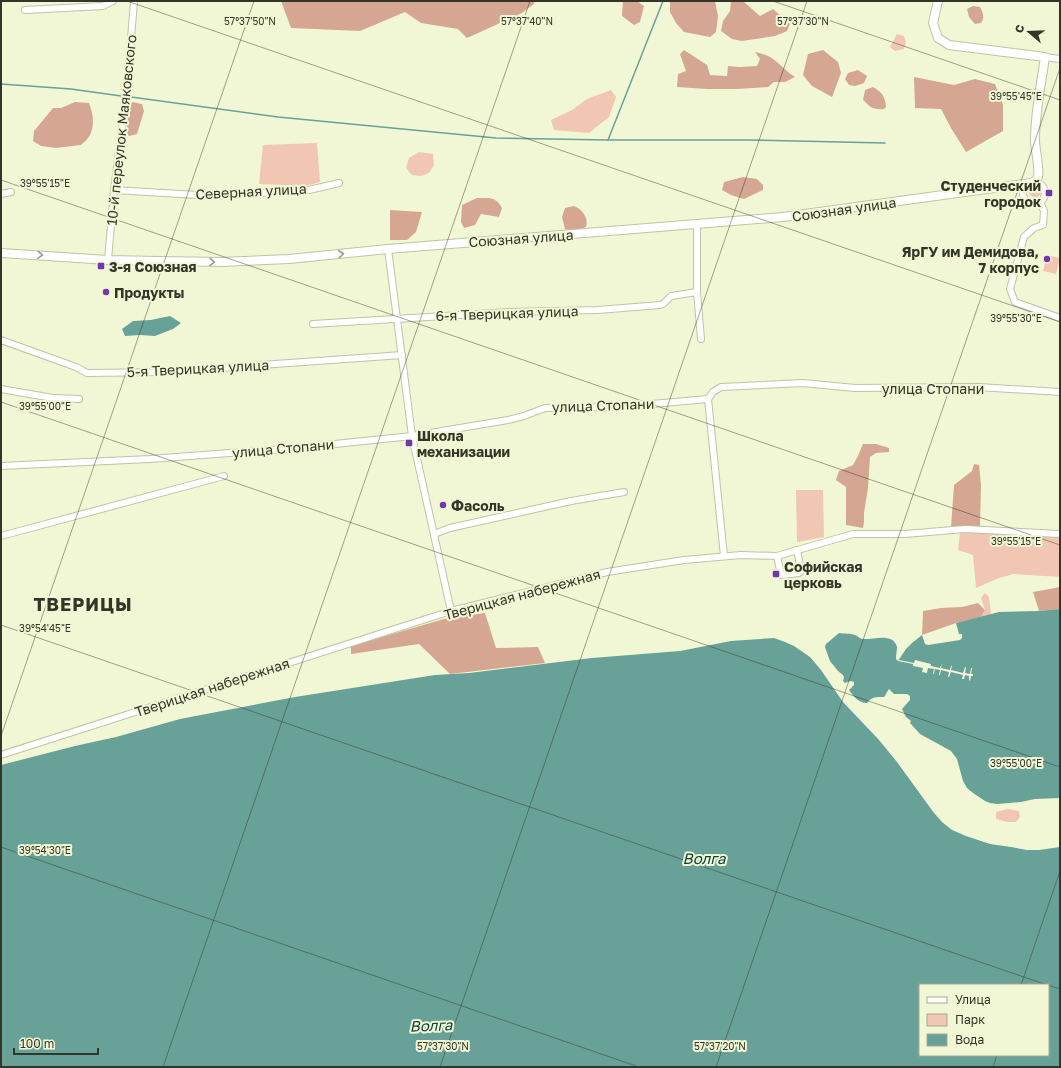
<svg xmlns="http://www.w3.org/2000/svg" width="1061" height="1068" font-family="'Golos Text',sans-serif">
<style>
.green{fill:#f1c7b3}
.forest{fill:#d5a792}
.water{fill:#68a198;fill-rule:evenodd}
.pier{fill:#f1f7d4}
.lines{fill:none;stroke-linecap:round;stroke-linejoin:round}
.stream{stroke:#68a198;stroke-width:1.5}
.minor-casing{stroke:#bfc4a3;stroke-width:8}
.tertiary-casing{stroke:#bfc4a3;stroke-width:10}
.minor{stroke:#fff;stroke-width:6}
.tertiary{stroke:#fff;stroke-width:8}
.oneway{stroke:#999a94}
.ticks{fill:none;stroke:#333528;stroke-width:1;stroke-opacity:0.45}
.poi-dot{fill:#7336ac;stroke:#f1f7d4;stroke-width:1.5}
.labels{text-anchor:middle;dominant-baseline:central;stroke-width:4;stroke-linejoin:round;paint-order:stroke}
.street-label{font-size:14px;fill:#333528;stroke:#f1f7d4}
.poi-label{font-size:14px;font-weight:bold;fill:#333528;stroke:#f1f7d4;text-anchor:start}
.water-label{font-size:15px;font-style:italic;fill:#0c423b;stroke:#f1f7d4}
.district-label{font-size:18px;font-weight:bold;letter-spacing:1px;fill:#333528;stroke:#f1f7d4}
.ticks-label{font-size:10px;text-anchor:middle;fill:#333528;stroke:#f1f7d4;stroke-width:4;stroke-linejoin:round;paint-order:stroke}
</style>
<rect width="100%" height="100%" fill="#f1f7d4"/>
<g class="green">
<polygon points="897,34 904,36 906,43 904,49 895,51 890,47"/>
<polygon points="611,90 616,97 609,117 589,133 554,130 551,120 572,110 587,99"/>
<polygon points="317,143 320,182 306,186 259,184 263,145"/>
<polygon points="419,152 433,154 434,165 429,173 421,176 412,175 406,168 409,158"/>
<circle cx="1035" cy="190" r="7"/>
<polygon points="1047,255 1060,258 1056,274 1043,271"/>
<polygon points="796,490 823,490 824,537 797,542"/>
<polygon points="960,532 1060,536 1060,577 1014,574 999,578 976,588 973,555 958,550"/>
<polygon points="985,593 989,597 991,614 981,617 985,610 981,598"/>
<polygon points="1008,809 1019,811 1020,817 1016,822 1007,822 996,819 996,812"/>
</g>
<g class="forest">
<polygon points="281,1 532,1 535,3 522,13 467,38 458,29 421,23 405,12 360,31 291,28"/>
<polygon points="623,1 637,1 644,6 640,22 634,25 622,16"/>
<polygon points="671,1 715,1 718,16 716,32 710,37 684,32 676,23 670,12 670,2"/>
<polygon points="731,1 743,1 760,16 773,9 790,24 787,31 775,36 742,41 732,39 721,31 723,21 730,11"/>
<path d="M973 6 980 7C983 13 985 17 981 23L975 24 969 17 967 9Z"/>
<path d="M684 50 707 65 710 75 727 76 728 66 739 67 757 66 760 59 755 52C759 53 764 54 768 56 777 60 785 71 795 77L785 82H774L768 87 737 89H707L677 87 678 74 686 71 680 54Z"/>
<polygon points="823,50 838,62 841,73 832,97 812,86 803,75 808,54"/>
<polygon points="858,70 867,76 864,83 855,86 849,85 845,79 848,73"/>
<polygon points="914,77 954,85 975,79 995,84 1003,105 1003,131 966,152 951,128 941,109 915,108"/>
<path d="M873 87C882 92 885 96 886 107L884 109C874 110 871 108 863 100L865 90Z"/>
<path d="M75 102 89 103C93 114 95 124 90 135 88 139 84 142 81 145L56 148 41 146 33 141 34 131 53 108H61Z"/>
<polygon points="132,102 142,104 144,111 137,134 129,136 126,132 129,109"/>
<polygon points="743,177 757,179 763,185 763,190 744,199 731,195 722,190 724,182"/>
<path d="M477 198C489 198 496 196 502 208L499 217 481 214 475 225 464 228 461 222 462 205Z"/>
<path d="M574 206C582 209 589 218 586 227L575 231 565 229 562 217 565 208Z"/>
<polygon points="390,210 422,212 416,232 407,240 390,240"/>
<polygon points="863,444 876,444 889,448 889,452 876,453 870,457 868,488 864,513 864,522 863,528 846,525 846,487 836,480 839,471 853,465 858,456"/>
<polygon points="974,464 979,465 981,485 980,527 951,527 954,485 972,471"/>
<polygon points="1060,587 1060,609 1039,611 1033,592"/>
<polygon points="978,603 985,610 981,617 956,623 922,635 923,611 941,608 962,607"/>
<polygon points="485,613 496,648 538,647 545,663 450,674 419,644 351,654 351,646 444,619"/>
</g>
<g class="water">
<polygon points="170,316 181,323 173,329 155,336 140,335 125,336 122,329 133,321 151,320"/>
<path d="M1060 609V798L1035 799 1021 802 997 804 990 803 985 801 973 793 967 788 963 781 957 759 951 751 920 734 910 723 911 721 906 717 902 709 910 700V696L907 694H894L889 689 884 697C877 697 872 696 867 703 859 703 854 697 849 690L854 685V682L851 681 845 683 843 681 844 677 843 675 838 671 830 661 825 647 826 644 839 633C844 634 850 633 855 635 858 636 860 639 863 639 873 640 893 632 897 647 897 650 896 655 896 659L898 661 906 649 912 643 922 635 956 623 999 612 1039 611Z"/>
<path d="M774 638 785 642 794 646 810 657 821 670 843 702 879 740 897 762 934 813 942 822 952 830 966 836 990 844 1011 847 1027 850H1039L1060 847V1067H1V765L75 746 116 737 180 719 295 697 435 675 469 673 592 658 680 651 731 641ZM920 985H1048V1055H920Z"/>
</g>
<g class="pier">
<polygon points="956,623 959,634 962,634 962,638 960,640 928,645 925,644 922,635"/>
<polygon points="899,660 914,663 915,660 931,664 931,666 940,668 942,663 941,668 950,670 951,666 952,666 951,670 963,673 965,667 966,667 965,673 970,674 971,668 972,668 971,674 973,674 973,676 971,676 970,681 969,680 969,676 965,675 964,679 962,679 963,675 951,672 949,677 948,677 949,672 941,670 940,675 939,675 940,670 935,669 934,674 933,674 934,669 928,668 927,673 922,672 923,668 913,666 913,664 898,661"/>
</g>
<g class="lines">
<g class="stream">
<polyline points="1,84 71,89 121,96"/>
<polyline points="131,97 278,117 496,138 608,140 747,140 885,143"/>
<polyline points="608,140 663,1"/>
</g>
<defs>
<g id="minor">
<polyline points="25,10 103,6 113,1"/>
<polyline points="1045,57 1060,59"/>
<circle cx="1034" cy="193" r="11"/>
<polyline points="114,190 214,196 309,190 339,183"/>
<polyline points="1,194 11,192"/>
<polyline points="1040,202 1044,211 1043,225 1034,228 1024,237 1010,289 1015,302 1060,318"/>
<polyline points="697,225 697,292 701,339"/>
<polyline points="388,249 412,436 451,611"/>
<polyline points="108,260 114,190 127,89 134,1"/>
<polyline points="313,324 509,312 598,310 660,305 663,304 671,296 697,292"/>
<polyline points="1,340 76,367 87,373 164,372 402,355"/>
<polyline points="1,389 53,398 79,399"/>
<polyline points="708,399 713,392 721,387 803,383 855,388 979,387 1060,392"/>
<polyline points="708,399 724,556"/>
<polyline points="1,466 150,459 296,448 412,436 508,420 524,416 545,408 618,407 708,399"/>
<polyline points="434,534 450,528 571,501 624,492"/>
<polyline points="1,536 224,476"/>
<polyline points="777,556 781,575 799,573 801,571 797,550"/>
<polyline points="1,755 451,611 607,572 684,560 741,555 777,556 853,534 905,534 965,529 1060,534"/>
</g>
<path id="tertiary" d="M1 253 108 260 158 261 222 262 289 259 388 249 783 217 1016 185C1022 184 1036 184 1038 177 1040 168 1035 150 1035 140 1035 112 1041 85 1045 57L949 45 938 38 933 23 938 1"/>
</defs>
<use href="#minor" class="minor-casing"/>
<use href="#tertiary" class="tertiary-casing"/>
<use href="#minor" class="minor"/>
<use href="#tertiary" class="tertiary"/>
</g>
<defs><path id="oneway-chevron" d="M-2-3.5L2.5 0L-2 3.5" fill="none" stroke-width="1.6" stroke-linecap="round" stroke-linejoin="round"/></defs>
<g class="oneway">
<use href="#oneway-chevron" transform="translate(341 254) rotate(-6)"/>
<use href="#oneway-chevron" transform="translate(40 255) rotate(4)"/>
<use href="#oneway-chevron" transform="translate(212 262) rotate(1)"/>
</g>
<path class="ticks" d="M127 1 1060 322M773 1 1060 100M1 180 1060 545M1 402 1060 767M1 625 1047 985M1 736 254 1M1 847 639 1067M1021 985 1060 871M1048 985 1060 989M163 1067 530 1M440 1067 807 1M716 1067 1060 68M993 1067 997 1055"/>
<g class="poi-dot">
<rect x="1045" y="189" width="8" height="8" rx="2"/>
<circle cx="1047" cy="259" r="4"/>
<rect x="97" y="262" width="8" height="8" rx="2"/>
<circle cx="106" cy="292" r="4"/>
<rect x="405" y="439" width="8" height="8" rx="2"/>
<circle cx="443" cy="505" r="4"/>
<rect x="772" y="570" width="8" height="8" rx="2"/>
</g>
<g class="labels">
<g class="street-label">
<text transform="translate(121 130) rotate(-84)">10-й переулок Маяковского</text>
<text transform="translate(251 191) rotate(-3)">Северная улица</text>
<text transform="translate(844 209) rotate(-8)">Союзная улица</text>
<text transform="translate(521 238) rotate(-4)">Союзная улица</text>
<text transform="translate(507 313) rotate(-2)">6-я Тверицкая улица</text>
<text transform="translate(198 368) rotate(-3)">5-я Тверицкая улица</text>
<text x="933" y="388">улица Стопани</text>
<text transform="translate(603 405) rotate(-2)">улица Стопани</text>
<text transform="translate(283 448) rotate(-5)">улица Стопани</text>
<text transform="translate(522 594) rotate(-15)">Тверицкая набережная</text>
<text transform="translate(212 687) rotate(-18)">Тверицкая набережная</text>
</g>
<g class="poi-label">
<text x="1041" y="185" text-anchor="end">Студенческий<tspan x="1041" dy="16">городок</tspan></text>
<text x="1039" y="251" text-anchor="end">ЯрГУ им Демидова,<tspan x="1039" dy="16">7 корпус</tspan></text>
<text x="109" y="266">3-я Союзная</text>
<text x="114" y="292">Продукты</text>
<text x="417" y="435">Школа<tspan x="417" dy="16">механизации</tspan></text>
<text x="451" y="505">Фасоль</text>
<text x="784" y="566">Софийская<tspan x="784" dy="16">церковь</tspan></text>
</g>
<g class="water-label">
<text x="704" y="858">Волга</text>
<text transform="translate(431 1025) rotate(-2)">Волга</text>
</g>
<g class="district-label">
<text x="83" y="604">ТВЕРИЦЫ</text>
</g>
</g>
<g class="ticks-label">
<text x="250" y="25">57°37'50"N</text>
<text x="527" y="25">57°37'40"N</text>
<text x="803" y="25">57°37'30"N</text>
<text x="1016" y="100">39°55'45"E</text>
<text x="45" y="187">39°55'15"E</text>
<text x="1016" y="322">39°55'30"E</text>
<text x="45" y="410">39°55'00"E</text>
<text x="1016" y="545">39°55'15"E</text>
<text x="45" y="632">39°54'45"E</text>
<text x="1016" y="767">39°55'00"E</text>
<text x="45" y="854">39°54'30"E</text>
<text x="443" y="1050">57°37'30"N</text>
<text x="720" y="1050">57°37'20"N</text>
</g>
<rect width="1061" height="1068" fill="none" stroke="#333528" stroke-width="4"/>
<rect x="919" y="984" width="130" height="72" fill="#f1f7d4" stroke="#a5a98f"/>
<rect x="927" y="997" width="20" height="6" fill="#ffffff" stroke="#a5a98f"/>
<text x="955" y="1004" font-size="12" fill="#333528">Улица</text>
<rect x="927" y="1014" width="20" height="12" fill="#f1c7b3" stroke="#a5a98f"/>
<text x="955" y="1024" font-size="12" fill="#333528">Парк</text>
<rect x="927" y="1034" width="20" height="12" fill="#68a198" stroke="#a5a98f"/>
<text x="955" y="1044" font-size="12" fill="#333528">Вода</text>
<g transform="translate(1029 32) rotate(289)" stroke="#f1f7d4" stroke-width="3" paint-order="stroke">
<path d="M0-3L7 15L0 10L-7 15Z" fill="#333528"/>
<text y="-6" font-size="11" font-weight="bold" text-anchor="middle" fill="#333528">С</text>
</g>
<path d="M14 1048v6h84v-6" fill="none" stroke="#333528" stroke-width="2"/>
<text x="20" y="1048" font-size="12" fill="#333528" stroke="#f1f7d4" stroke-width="3" paint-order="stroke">100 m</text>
</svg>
